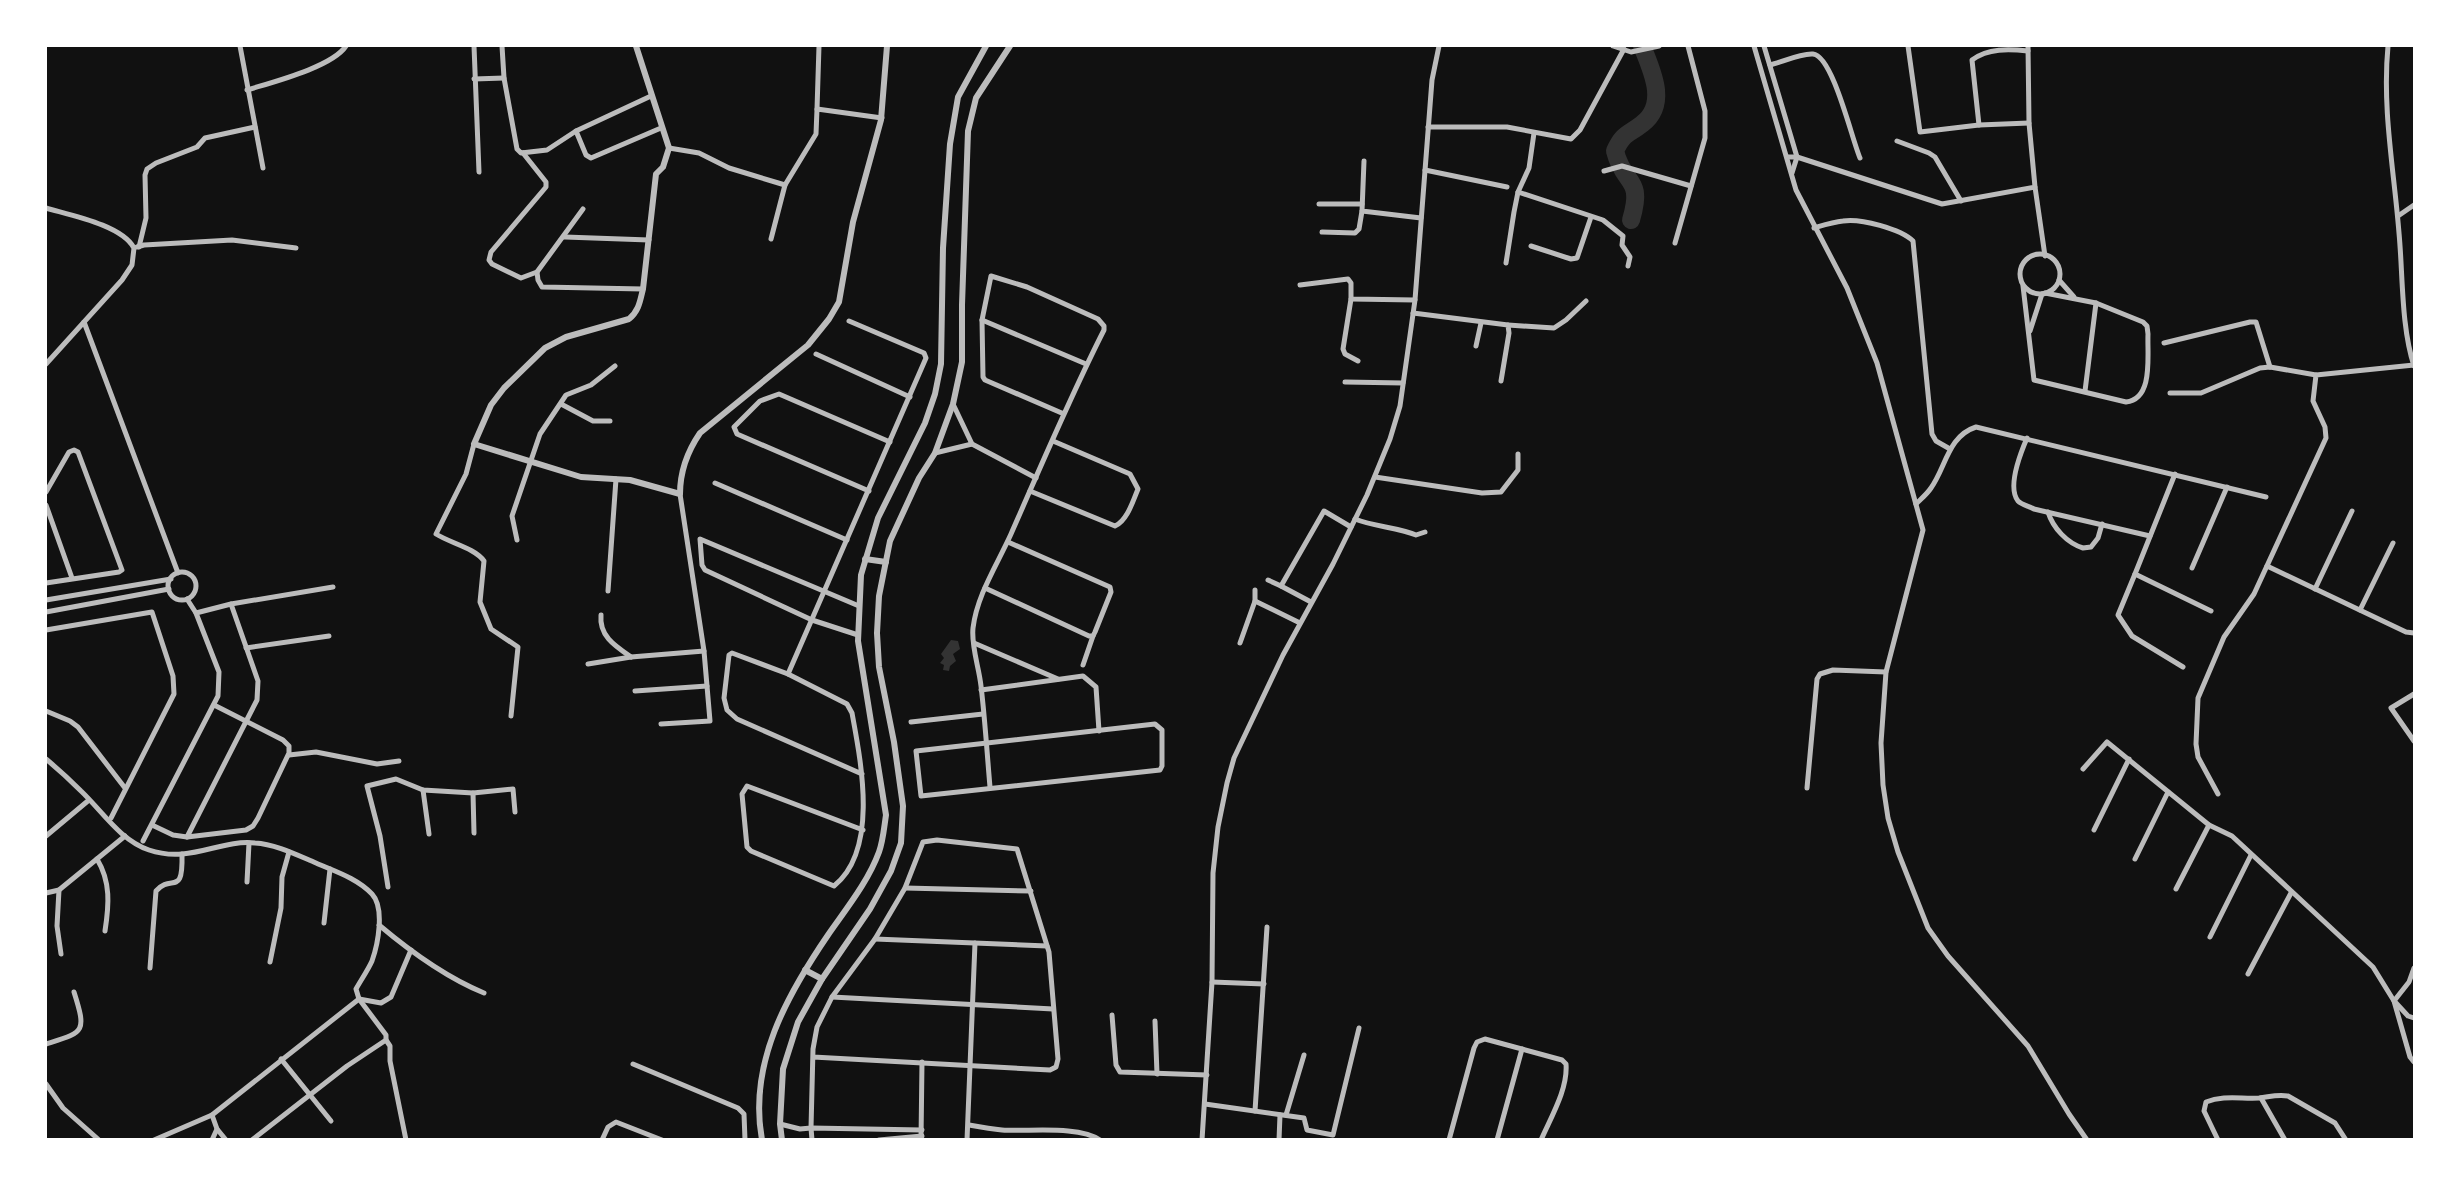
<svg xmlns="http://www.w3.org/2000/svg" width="2460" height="1185" font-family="'Golos Text',sans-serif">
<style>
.water{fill:#333}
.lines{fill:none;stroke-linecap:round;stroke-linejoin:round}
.river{stroke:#333;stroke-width:18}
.minor{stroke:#bcbcbc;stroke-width:5}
.tertiary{stroke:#bcbcbc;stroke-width:6}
</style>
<rect width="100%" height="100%" fill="#111"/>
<polygon class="water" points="951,640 958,641 960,649 953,654 956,661 950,666 949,671 943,670 944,665 940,663 944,658 941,654"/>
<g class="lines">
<path class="river" d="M1631 220C1644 176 1624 187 1615 151 1623 133 1628 135 1642 124 1669 104 1651 69 1642 46"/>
<g class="minor">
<polyline points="240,46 263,168"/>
<polyline points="474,46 479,172"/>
<polyline points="502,46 504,78 517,149 521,153 547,150 576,131 651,96"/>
<polyline points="1613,46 1631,52 1659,46"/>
<polyline points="1754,46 1796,190 1847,288 1877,363 1923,530 1886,672 1881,743 1883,785 1888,818 1898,852 1928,928 1948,956 2028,1046 2069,1114 2087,1140"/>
<polyline points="1764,46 1797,157 1792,173"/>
<polyline points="1908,46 1920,132 1979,125 2029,123"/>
<path d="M2388 46C2382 109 2394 170 2399 233 2403 275 2401 326 2414 366"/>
<path d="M1770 65C1782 62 1801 53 1813 54 1833 56 1852 140 1860 158"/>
<polyline points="474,79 504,78"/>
<path d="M247 90C273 82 332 67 346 46"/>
<polyline points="817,109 819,46"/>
<path d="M1979 125 1972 60C1988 48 2009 49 2028 51"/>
<polyline points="1428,127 1507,127 1571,139 1580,130 1624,49"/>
<polyline points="576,131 586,155 591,158 661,128"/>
<polyline points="1897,141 1929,153 1935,157 1961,201"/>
<polyline points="669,148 699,153 729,168 785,185"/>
<polyline points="523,153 546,182 546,187 491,252 489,260 492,264 521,278 537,272"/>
<polyline points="1788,157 1797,157 1942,204 2035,187 2029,123 2028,46"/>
<polyline points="1364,161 1362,211 1421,218"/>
<polyline points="1425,170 1507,187"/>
<polyline points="1604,171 1622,166 1691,186"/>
<polyline points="2035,187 2045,256"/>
<polyline points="1518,192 1603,220 1623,236 1622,245 1630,257 1628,266"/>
<polyline points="1319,204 1362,204"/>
<path d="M46 208C70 215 122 225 134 248L132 265 122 280 46 364"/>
<polyline points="583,209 537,272 538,280 542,287 643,289"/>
<polyline points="2398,216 2414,205"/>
<path d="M1814 228C1824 225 1833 222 1843 221 1860 218 1901 229 1913 241L1932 434 1936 441 1950 449"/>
<polyline points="1322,232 1355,233 1359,229 1362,211"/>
<polyline points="565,237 649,240"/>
<polyline points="771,239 785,185 816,134 817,109 882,118"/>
<polyline points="1675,243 1705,138 1705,111 1688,46"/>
<polyline points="1531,246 1571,259 1577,258 1591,217"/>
<polyline points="137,247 144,245 232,240 296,248"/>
<polyline points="139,247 146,218 145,175 147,169 156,163 197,147 205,138 255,127"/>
<circle cx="2040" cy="274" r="20"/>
<polyline points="1506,263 1514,212 1518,192 1529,168 1534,133"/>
<polyline points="2059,280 2074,297"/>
<polyline points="1300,285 1348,279 1351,283 1351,299 1415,300"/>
<path d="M2023 286 2034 380 2126 402C2154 399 2147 355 2148 334L2147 326 2143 322 2096 303 2045 293"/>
<polyline points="1351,299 1343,349 1345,354 1358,361"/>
<polyline points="1413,313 1508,325 1509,333 1501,381"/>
<polyline points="982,320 1086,364"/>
<polyline points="84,322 178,573"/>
<polyline points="1508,325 1554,328 1566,320 1586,301"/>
<polyline points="2030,331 2042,294"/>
<polyline points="2164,343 2250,322 2256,322 2270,367"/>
<polyline points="1476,346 1481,323"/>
<polyline points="816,354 910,397"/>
<polyline points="1345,382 1403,383"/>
<polyline points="2085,391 2096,303"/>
<polyline points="2170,393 2201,393 2260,368 2270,367 2316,375"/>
<polyline points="561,404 593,421 610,421"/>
<polyline points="953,404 972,444 1036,478"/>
<path d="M2027 438C2021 452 2007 487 2018 501 2022 505 2029 506 2034 509L2150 536"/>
<path d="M474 444 466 474 436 534C450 543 475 548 484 561L480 602 491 629 518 647 511 716"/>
<polyline points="935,453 972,444"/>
<polyline points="2175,474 2135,574 2211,611"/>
<polyline points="1375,477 1482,493 1501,492 1518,470 1518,454"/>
<polyline points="715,483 847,540"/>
<polyline points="869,491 737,434 734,427 760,401 779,394 890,442"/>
<path d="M1030 491 1115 526C1127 521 1133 501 1138 489L1130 474 1053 441"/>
<polyline points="46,492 69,452 74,450 78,452 122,570 119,572 46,583"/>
<path d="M1916 504C1921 499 1927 494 1931 488 1946 467 1948 436 1976 427L2266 497"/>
<polyline points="46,505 72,578"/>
<path d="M2048 512C2053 528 2067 543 2083 548L2091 547 2098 538 2102 524"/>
<path d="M1355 519C1375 527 1397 527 1416 535L1425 532"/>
<polyline points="517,540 512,516 540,434 566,395 591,385 615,366"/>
<polyline points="2267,566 2406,632 2414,633"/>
<polyline points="2192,568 2227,487"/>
<circle cx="182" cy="586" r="14"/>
<polyline points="2135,574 2118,615 2132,636 2183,667"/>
<polyline points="1268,580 1281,586"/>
<polyline points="985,588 1089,636 1093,636 1095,632 1111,592 1110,587 1008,542"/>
<polyline points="2315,589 2352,511"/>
<polyline points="608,591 616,479"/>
<polyline points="46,600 171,579"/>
<polyline points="1255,601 1300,623"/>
<polyline points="1311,602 1281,586 1324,511 1351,527"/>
<polyline points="2360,610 2393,543"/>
<polyline points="46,612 169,589"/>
<polyline points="196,613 231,604 333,587"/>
<path d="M601 615C599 636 615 646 631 657"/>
<polyline points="46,630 152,612 173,676 174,694 111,818"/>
<polyline points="858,635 812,620 705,570 702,565 700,539 859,606"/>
<polyline points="974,643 1058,679"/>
<polyline points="1240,643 1255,601 1255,590"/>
<polyline points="246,648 329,636"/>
<polyline points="588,664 631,657 704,651 680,494"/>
<polyline points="1083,665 1093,636"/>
<polyline points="788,674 926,358 924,353 849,321"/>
<polyline points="981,690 1083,676 1096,687 1099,731"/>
<polyline points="635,691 707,686"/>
<polyline points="2414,694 2391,708 2414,741"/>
<polyline points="46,711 70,721 78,727 125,788"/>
<polyline points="911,722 983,714"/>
<polyline points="661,724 710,721 704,651"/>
<polygon points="1155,724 1162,730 1162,766 1160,770 921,796 916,751"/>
<polyline points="289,755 316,752 377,764 399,761"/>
<path d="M46 759C58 769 70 780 81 791 103 812 120 840 149 850 190 864 220 839 255 843 275 844 297 855 316 863 334 871 357 878 372 894 385 908 378 944 372 961 368 970 361 980 356 989L359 999 212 1115 217 1129 212 1140"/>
<polyline points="2083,769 2107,742 2209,825 2232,836 2373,967 2394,1001 2410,1057 2414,1062"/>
<path d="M862 774 737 719 727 710 724 698 729 655 732 653 788 674 847 704 852 713C861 762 879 850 834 886L751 851 747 847 742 794 747 786 863 830"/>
<path d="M990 787C987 753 985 719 981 686 979 667 971 646 973 628 977 595 997 565 1011 534 1041 466 1070 397 1104 330V326L1098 319 1027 287 991 276 982 320 983 377 985 380 1064 414"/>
<polyline points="1807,788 1817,679 1820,674 1833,670 1886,672"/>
<polyline points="423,790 429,834"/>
<polyline points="473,793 474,833"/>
<polyline points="2218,794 2198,757 2196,744 2198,698 2224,637 2254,594 2326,438 2325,427 2313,401 2316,375 2414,365"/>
<polyline points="152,825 173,835 187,837 246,830 253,826 258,818 289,753 289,746 283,740 214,705"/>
<polyline points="2094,830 2129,759"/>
<polyline points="46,836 89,800"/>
<polyline points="187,837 257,700 258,681 231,604"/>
<polyline points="143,841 218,696 219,672 196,613 187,599"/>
<path d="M97 859C111 882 109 905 105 931"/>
<polyline points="2135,859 2168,792"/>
<polyline points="247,882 249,843"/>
<polyline points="388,887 380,836 367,786 396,779 423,790 473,793 513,789 515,812"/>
<polyline points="905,888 1031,891"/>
<polyline points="2176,889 2209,825"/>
<polyline points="59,890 57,926 61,954"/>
<polyline points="46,893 59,890 125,836"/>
<polyline points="324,923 330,869"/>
<path d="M379 925C411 952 445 977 484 993"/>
<polyline points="2210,937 2251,855"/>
<polyline points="875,939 1047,946"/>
<polyline points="270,962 281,908 282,877 289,852"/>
<path d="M150 968 156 891C172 873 183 898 182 854"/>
<polyline points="2248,974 2291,893"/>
<polyline points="1212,982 1264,984"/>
<polyline points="832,997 1053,1009"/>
<polyline points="359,999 381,1003 391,997 411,950"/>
<polyline points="2394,1001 2409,982 2414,968"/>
<polyline points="2396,1003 2408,1016 2414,1018"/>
<polyline points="1112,1015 1116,1065 1120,1072 1207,1075"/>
<polyline points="1155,1021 1157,1074"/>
<polyline points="386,1040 390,1046 390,1061 406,1140"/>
<path d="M46 1044C84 1032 87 1033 74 992"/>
<polyline points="281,1059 331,1121"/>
<polyline points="633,1064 738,1108 744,1114 745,1140"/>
<polyline points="46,1084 63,1108 99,1140"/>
<polyline points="2261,1098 2285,1140"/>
<polyline points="1205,1104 1304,1118 1307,1130 1333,1135 1359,1028"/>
<polyline points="1255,1111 1267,927"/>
<polyline points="1286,1115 1304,1055"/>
<polyline points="780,1124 800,1129 811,1128 813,1049 817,1027 832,997 875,939 905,888 923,842 937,840 1017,849 1049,952 1058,1059 1056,1067 1050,1070 813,1057"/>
<path d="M969 1125C980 1127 991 1129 1002 1130 1028 1132 1078 1125 1100 1140"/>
<polyline points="217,1129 226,1140"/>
<polyline points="154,1140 212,1115"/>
<polyline points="252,1140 347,1066 386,1040 386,1035 359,999"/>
<polyline points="602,1140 608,1127 616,1122 662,1140"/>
<polyline points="812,1140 811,1128 922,1130"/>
<polyline points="879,1140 922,1136"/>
<polyline points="921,1140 922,1062"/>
<polyline points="967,1140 975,943"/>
<polyline points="1202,1140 1212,982 1213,873 1218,827 1227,783 1234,758 1283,655 1333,564 1367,495 1390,439 1400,406 1415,300 1432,80 1439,46"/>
<polyline points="1279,1140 1280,1115"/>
<path d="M1449 1140 1474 1048 1477 1042 1485 1039 1562 1060 1566 1064C1568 1089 1551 1117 1541 1140"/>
<polyline points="1497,1140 1522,1049"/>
<path d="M2218 1140 2204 1111 2206 1102C2223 1095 2241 1099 2259 1098 2269 1097 2277 1094 2288 1096L2335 1123 2346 1140"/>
</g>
<g class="tertiary">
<path d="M636 46 669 148 663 167 656 174 643 289C640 301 639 311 629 319L566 337 545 348 504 388 491 405 474 444 581 477 630 480 680 494C680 471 687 452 700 433L808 345 829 319 839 302 853 222 881 120 887 46"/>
<polyline points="865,559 886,562"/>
<polyline points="805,970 822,979"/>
<path d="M762 1140C748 1064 787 995 828 935 846 909 868 882 879 852 883 841 884 828 886 815L858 641 861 575 878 518 925 423 935 394 941 364 943 248 950 144 958 97 986 46"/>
<polyline points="782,1140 780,1124 783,1069 798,1022 822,979 870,909 891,871 901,843 903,806 894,742 879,667 877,633 879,596 890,541 919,478 935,453 953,404 962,362 962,305 968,131 976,98 1010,46"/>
</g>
</g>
<rect width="2460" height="1185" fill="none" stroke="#ffffff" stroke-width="94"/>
</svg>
